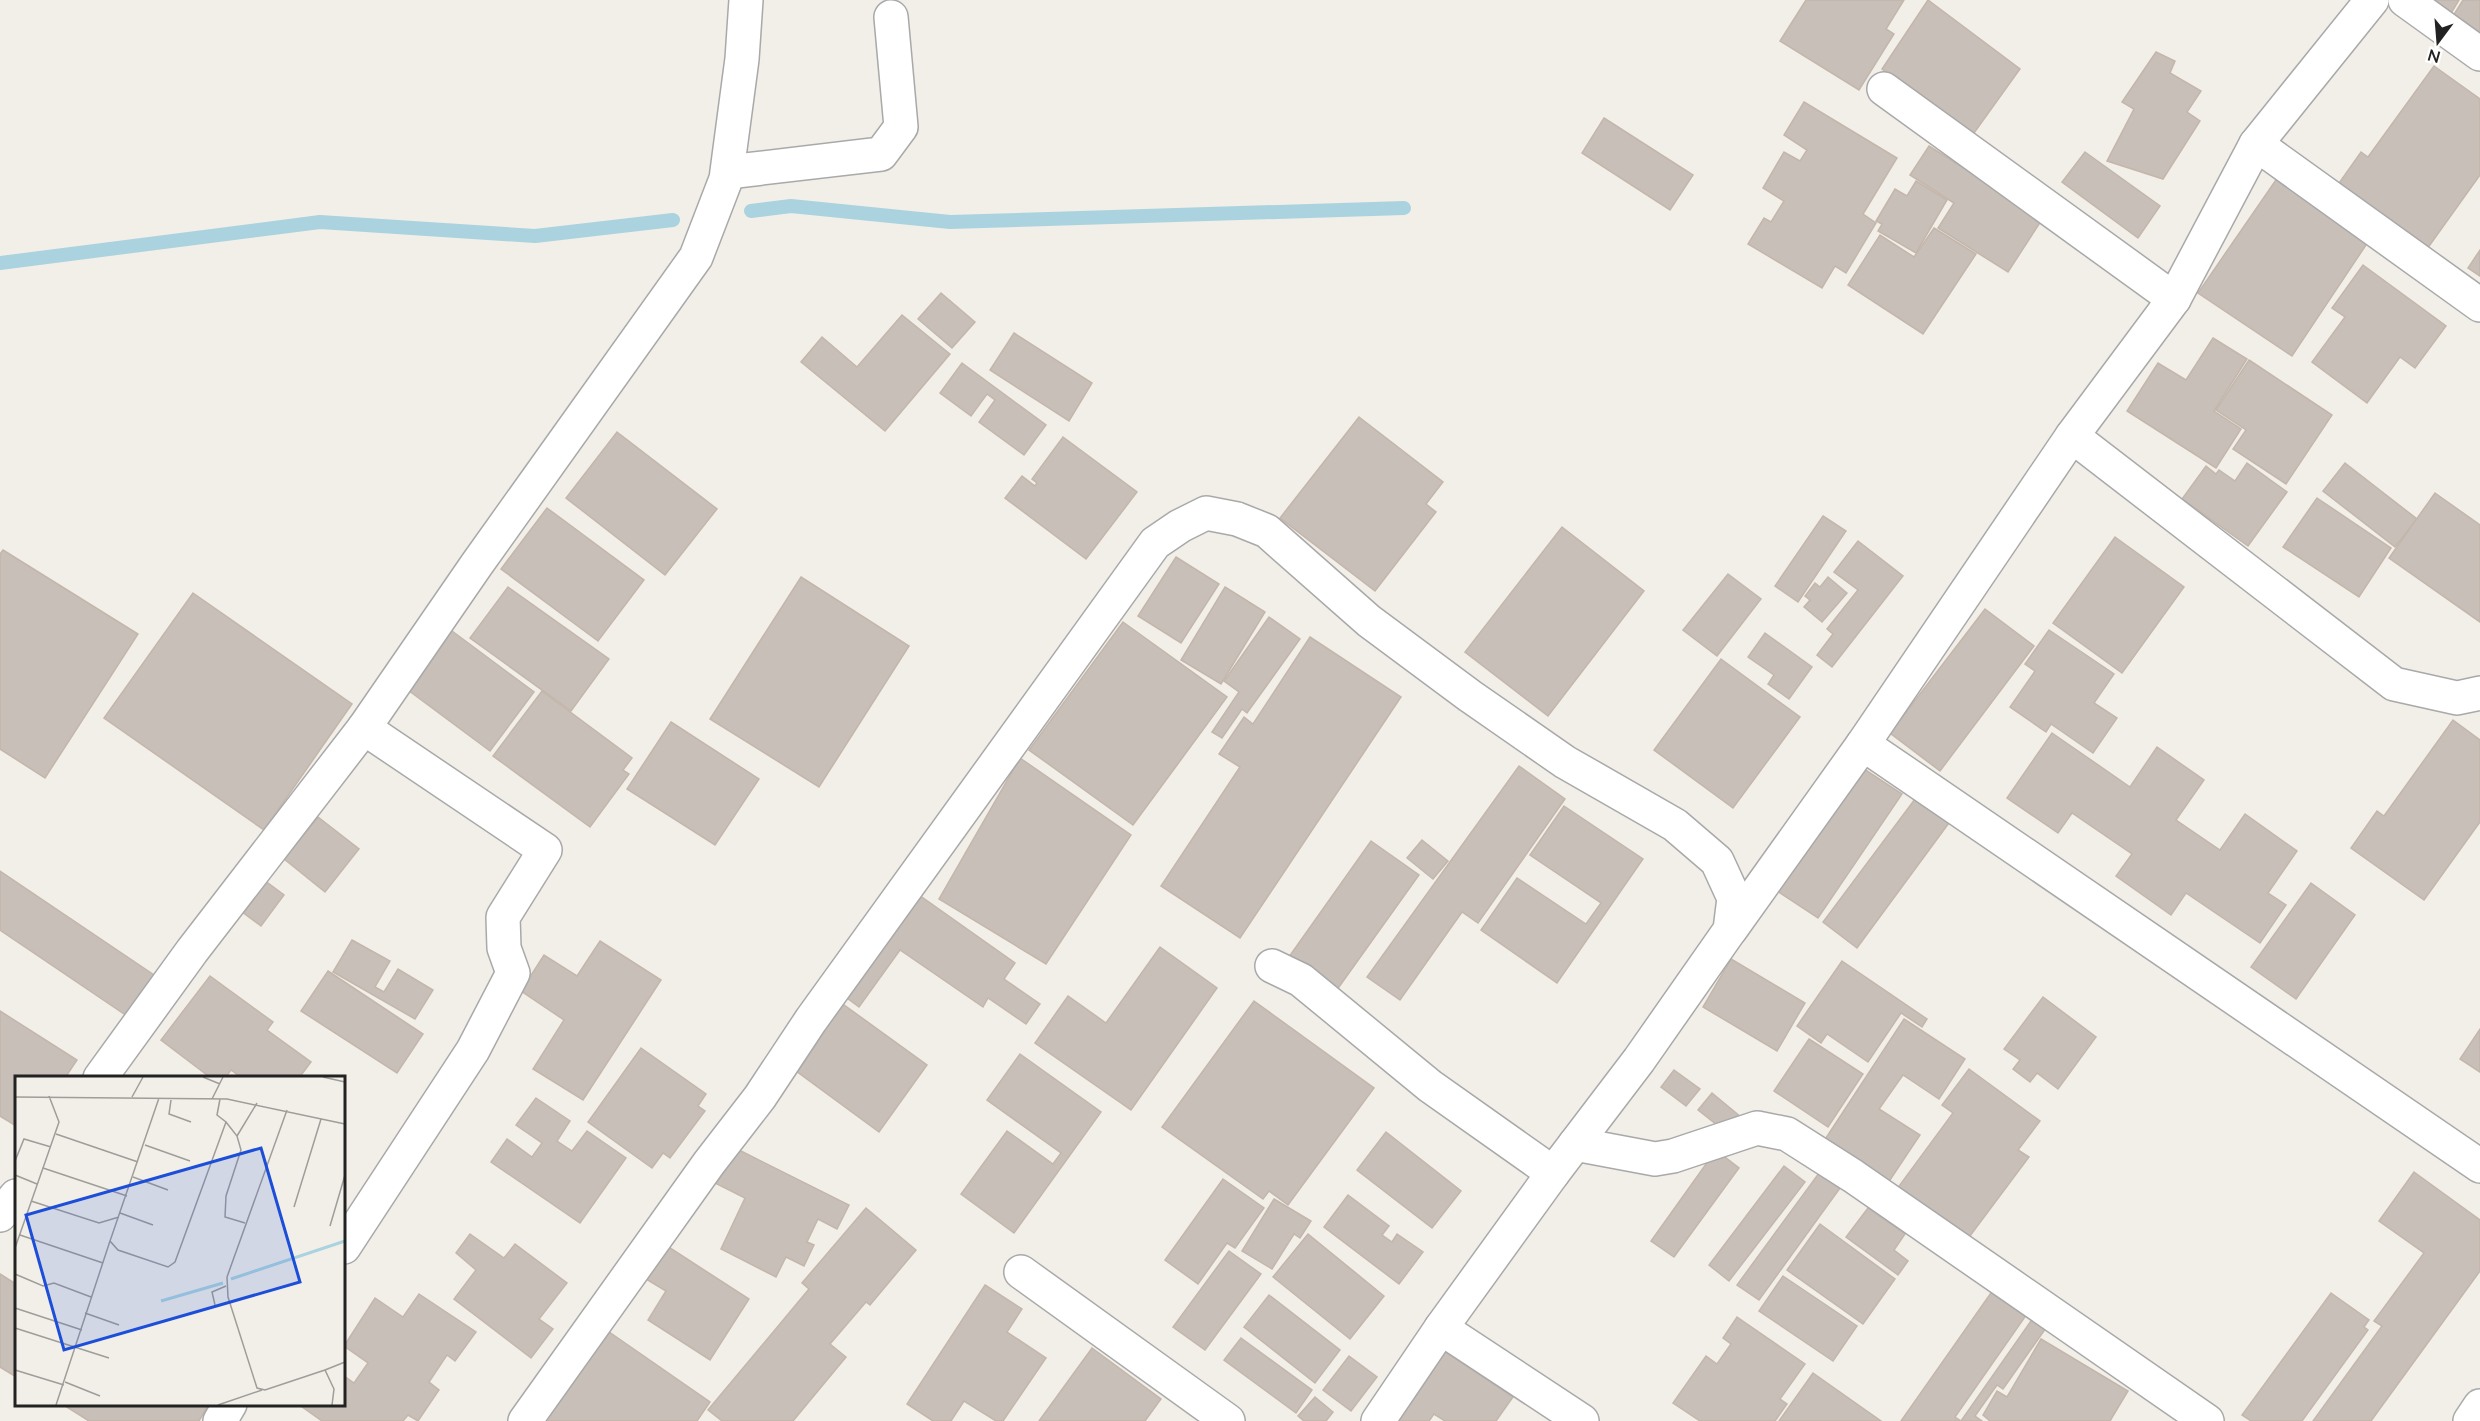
<svg xmlns="http://www.w3.org/2000/svg" width="2480" height="1421" font-family="Lato,sans-serif">
<style>
.lines{fill:none;stroke-linecap:round;stroke-linejoin:round}
.stream{stroke:#aad3df;stroke-width:14}
.building{fill:#c7bfb8;stroke:#c4b6ab;stroke-width:1.5}
.minor-casing{stroke:#a9a9a9;stroke-width:36}
.minor{stroke:#fff;stroke-width:33}
.inset-river{fill:none;stroke:#aad3df;stroke-width:3}
.inset-road{fill:none;stroke:#9f9d99;stroke-width:1.5}
.view{fill:#1d4ed8;fill-opacity:0.15;stroke:#1d4ed8;stroke-width:3}
.inset-edge{fill:none;stroke:#222;stroke-width:3}
</style>
<rect width="100%" height="100%" fill="#f2efe9"/>
<g class="lines">
<g class="stream">
<polyline points="751,211 791,206 950,222 1404,208"/>
<polyline points="0,263 320,222 535,236 673,220"/>
</g>
</g>
<g class="building">
<polygon points="1806,0 1904,0 1886,29 1894,34 1859,90 1780,41"/>
<polygon points="1928,0 2020,69 1974,133 1882,69"/>
<polygon points="2427,0 2459,0 2450,15"/>
<polygon points="2463,0 2480,0 2480,34 2453,16"/>
<polygon points="2156,52 2175,61 2170,73 2201,91 2187,112 2200,121 2163,179 2107,161 2134,109 2122,102"/>
<polygon points="2434,66 2480,99 2480,175 2422,256 2332,193 2361,152 2368,157"/>
<polygon points="1804,102 1897,158 1863,214 1876,223 1846,273 1835,266 1822,288 1748,244 1764,218 1771,222 1784,201 1763,188 1784,152 1800,161 1807,150 1784,135"/>
<polygon points="1604,118 1693,175 1670,210 1582,153"/>
<polygon points="1929,146 2043,218 2008,272 1938,228 1954,203 1910,175"/>
<polygon points="2085,152 2160,206 2138,238 2062,182"/>
<polygon points="2280,174 2372,236 2292,356 2198,293"/>
<polygon points="1916,181 1947,200 1916,253 1878,231 1882,224 1876,221 1895,189 1907,196"/>
<polygon points="1934,228 1976,254 1923,334 1848,285 1880,235 1914,257"/>
<polygon points="2480,250 2480,276 2468,268"/>
<polygon points="2363,265 2446,326 2415,368 2400,357 2367,403 2312,362 2345,317 2332,308"/>
<polygon points="941,293 975,322 952,348 918,319"/>
<polygon points="902,315 950,354 885,431 801,362 822,337 857,367"/>
<polygon points="1014,333 1092,383 1069,421 990,370"/>
<polygon points="2213,338 2247,359 2214,411 2241,429 2216,468 2127,411 2158,363 2186,380"/>
<polygon points="2249,360 2332,415 2286,484 2233,449 2246,430 2216,410"/>
<polygon points="962,363 1046,425 1024,455 979,422 995,400 987,394 971,416 940,393"/>
<polygon points="1359,417 1443,482 1426,504 1436,512 1375,591 1280,518"/>
<polygon points="617,432 717,509 665,575 566,498"/>
<polygon points="1063,437 1137,492 1086,559 1005,498 1022,476 1035,486 1037,483 1032,479"/>
<polygon points="2247,463 2287,492 2248,546 2182,499 2206,466 2216,474 2219,470 2235,481"/>
<polygon points="2345,463 2417,519 2395,547 2323,491"/>
<polygon points="2435,493 2480,525 2480,622 2389,558"/>
<polygon points="2317,498 2391,548 2359,597 2283,547"/>
<polygon points="547,508 644,580 598,641 501,569"/>
<polygon points="1823,516 1846,531 1798,602 1775,586"/>
<polygon points="1562,527 1644,591 1548,716 1465,652"/>
<polygon points="2115,537 2184,587 2122,673 2053,623"/>
<polygon points="1858,541 1903,576 1832,667 1817,655 1833,634 1827,629 1858,590 1834,572"/>
<polygon points="3,550 138,634 45,778 0,749 0,554"/>
<polygon points="1176,557 1219,584 1181,643 1138,616"/>
<polygon points="1728,574 1761,599 1717,656 1683,630"/>
<polygon points="801,577 909,646 819,787 710,719"/>
<polygon points="1828,577 1847,593 1822,622 1804,607 1810,600 1805,596 1815,583 1820,587"/>
<polygon points="508,587 609,659 571,711 470,638"/>
<polygon points="1225,587 1265,612 1221,684 1181,660"/>
<polygon points="193,593 352,704 264,830 104,718"/>
<polygon points="1985,609 2034,646 1940,771 1890,733"/>
<polygon points="1269,617 1300,639 1247,713 1242,709 1222,738 1212,732 1239,692 1224,681"/>
<polygon points="1123,622 1227,697 1133,825 1029,750"/>
<polygon points="444,625 534,692 490,751 400,684"/>
<polygon points="2049,630 2114,674 2094,703 2117,718 2093,753 2051,724 2046,732 2010,707 2035,671 2025,664"/>
<polygon points="1765,633 1812,667 1789,699 1768,684 1774,675 1748,657"/>
<polygon points="1310,637 1401,697 1240,938 1161,886 1240,767 1219,754 1244,717 1253,724"/>
<polygon points="1721,659 1800,717 1733,808 1654,750"/>
<polygon points="542,691 632,758 623,770 629,774 590,827 493,756"/>
<polygon points="2453,720 2480,740 2480,822 2424,900 2351,848 2377,811 2384,816"/>
<polygon points="671,722 759,779 715,845 627,789"/>
<polygon points="2052,733 2130,787 2157,747 2204,780 2176,820 2220,850 2245,814 2297,851 2268,893 2286,905 2260,943 2186,893 2171,915 2116,876 2132,854 2072,813 2058,833 2007,798"/>
<polygon points="1020,758 1131,835 1046,964 939,899"/>
<polygon points="1519,766 1565,799 1478,923 1462,912 1400,1000 1367,977"/>
<polygon points="1861,767 1902,794 1818,918 1777,891"/>
<polygon points="1915,799 1949,823 1857,948 1823,922"/>
<polygon points="1564,806 1643,859 1557,983 1481,930 1517,878 1586,924 1601,903 1530,855"/>
<polygon points="318,817 359,849 325,892 284,859"/>
<polygon points="1422,840 1448,861 1433,879 1407,858"/>
<polygon points="1371,841 1419,875 1334,994 1286,961"/>
<polygon points="0,871 154,975 127,1016 0,930"/>
<polygon points="264,880 284,895 261,926 241,911"/>
<polygon points="2311,883 2355,915 2296,999 2251,967"/>
<polygon points="912,890 1015,963 1004,979 1040,1004 1026,1024 988,998 983,1007 900,950 859,1007 839,992"/>
<polygon points="352,940 390,961 375,987 384,992 398,969 433,990 415,1019 333,972"/>
<polygon points="600,941 661,980 583,1100 533,1069 564,1020 521,991 544,955 577,976"/>
<polygon points="1160,947 1217,988 1131,1110 1035,1043 1068,996 1106,1023"/>
<polygon points="1731,959 1805,1003 1777,1051 1703,1007"/>
<polygon points="1842,961 1927,1019 1922,1027 1901,1013 1868,1062 1827,1034 1821,1043 1797,1026"/>
<polygon points="328,971 423,1034 397,1073 301,1011"/>
<polygon points="210,976 273,1022 267,1030 311,1062 299,1078 242,1078 231,1070 225,1078 211,1078 161,1040"/>
<polygon points="2043,997 2096,1037 2058,1089 2037,1073 2030,1082 2013,1069 2020,1060 2004,1049"/>
<polygon points="1254,1001 1374,1088 1288,1205 1269,1191 1263,1199 1162,1127"/>
<polygon points="840,1002 927,1065 879,1132 792,1068"/>
<polygon points="0,1011 77,1060 65,1078 16,1078 16,1126 0,1116"/>
<polygon points="1904,1019 1965,1059 1939,1099 1903,1075 1879,1109 1920,1135 1884,1189 1820,1147"/>
<polygon points="2480,1029 2480,1072 2460,1059"/>
<polygon points="1809,1039 1863,1074 1828,1127 1774,1091"/>
<polygon points="641,1048 706,1094 698,1106 705,1111 670,1158 663,1153 652,1168 588,1122"/>
<polygon points="1020,1054 1101,1112 1014,1233 961,1194 1007,1131 1053,1164 1061,1153 987,1100"/>
<polygon points="1969,1069 2040,1121 2018,1150 2029,1157 1961,1248 1891,1197 1953,1113 1942,1105"/>
<polygon points="1674,1070 1700,1089 1686,1106 1661,1087"/>
<polygon points="1712,1093 1741,1117 1727,1133 1698,1110"/>
<polygon points="536,1098 570,1121 557,1141 572,1151 587,1131 626,1158 580,1223 491,1162 507,1139 532,1157 542,1143 516,1125"/>
<polygon points="1386,1132 1461,1191 1432,1228 1357,1170"/>
<polygon points="733,1147 849,1205 837,1229 818,1219 807,1242 814,1245 804,1266 786,1257 776,1277 721,1249 745,1198 715,1183"/>
<polygon points="1716,1150 1739,1168 1674,1257 1651,1241"/>
<polygon points="1784,1166 1805,1182 1729,1281 1709,1265"/>
<polygon points="1822,1169 1843,1184 1759,1300 1737,1285"/>
<polygon points="2414,1172 2480,1220 2480,1271 2371,1421 2313,1421 2382,1326 2374,1321 2424,1253 2379,1221"/>
<polygon points="1223,1179 1264,1208 1235,1248 1227,1243 1198,1284 1165,1260"/>
<polygon points="1348,1195 1389,1226 1382,1235 1392,1242 1397,1234 1423,1252 1399,1284 1324,1227"/>
<polygon points="1274,1199 1311,1221 1300,1238 1294,1234 1272,1269 1242,1251"/>
<polygon points="866,1208 916,1250 870,1305 866,1302 830,1344 846,1357 793,1421 722,1421 708,1410 809,1289 802,1283"/>
<polygon points="1868,1208 1905,1234 1894,1250 1908,1261 1898,1275 1846,1237"/>
<polygon points="1820,1224 1895,1279 1863,1324 1787,1270"/>
<polygon points="470,1234 504,1258 515,1244 567,1283 539,1319 553,1329 531,1358 454,1299 476,1270 456,1253"/>
<polygon points="1308,1234 1384,1296 1350,1339 1273,1277"/>
<polygon points="667,1246 749,1299 710,1360 648,1320 666,1291 646,1279"/>
<polygon points="1229,1251 1261,1274 1205,1350 1173,1327"/>
<polygon points="0,1274 16,1284 16,1377 0,1367"/>
<polygon points="1783,1276 1857,1326 1833,1361 1759,1311"/>
<polygon points="985,1285 1022,1309 1007,1332 1046,1358 1003,1421 996,1421 964,1401 951,1421 933,1421 907,1404"/>
<polygon points="1993,1290 2027,1314 1955,1417 1961,1421 2033,1318 2046,1328 2003,1389 1997,1385 1975,1416 1982,1421 1901,1421"/>
<polygon points="2331,1293 2369,1320 2364,1327 2368,1330 2302,1421 2251,1421 2242,1415"/>
<polygon points="419,1294 476,1332 455,1361 447,1355 429,1382 439,1390 418,1421 408,1415 403,1421 322,1421 298,1404 344,1404 344,1376 354,1383 368,1363 344,1346 375,1298 403,1317"/>
<polygon points="1269,1295 1340,1350 1315,1383 1244,1327"/>
<polygon points="1737,1317 1805,1364 1780,1399 1787,1404 1775,1421 1700,1421 1673,1403 1706,1356 1717,1364 1731,1344 1723,1338"/>
<polygon points="602,1327 710,1402 697,1421 537,1421"/>
<polygon points="1241,1338 1312,1390 1296,1413 1224,1360"/>
<polygon points="2041,1339 2128,1391 2110,1421 1990,1421 1983,1415 1997,1391 2007,1397"/>
<polygon points="1435,1345 1513,1397 1496,1421 1445,1421 1434,1414 1429,1421 1399,1421 1388,1414"/>
<polygon points="1092,1348 1161,1399 1145,1421 1039,1421"/>
<polygon points="1349,1356 1377,1377 1351,1411 1323,1390"/>
<polygon points="1813,1373 1881,1421 1779,1421"/>
<polygon points="1315,1397 1333,1412 1326,1421 1304,1421 1298,1416"/>
<polygon points="62,1404 209,1404 199,1421 89,1421"/>
</g>
<g class="lines">
<defs>
<g id="minor">
<polyline points="2405,0 2480,54"/>
<polyline points="1884,89 2174,299"/>
<polyline points="2256,144 2480,305"/>
<polyline points="728,172 881,154 901,127 891,17"/>
<polyline points="2072,436 2394,684 2457,698 2480,693"/>
<polyline points="1863,744 2480,1166"/>
<polyline points="1731,929 1863,744 2072,436 2174,299 2256,144 2372,0"/>
<polyline points="1272,966 1301,980 1430,1086 1553,1173"/>
<polyline points="100,1078 192,951 364,728 477,564 696,257 726,179 742,59 746,0"/>
<polyline points="1575,1144 1655,1159 1673,1156 1757,1128 1787,1134 1853,1176 2207,1421"/>
<polyline points="0,1215 16,1196"/>
<polyline points="344,1247 473,1050 513,973 504,948 503,917 545,850 364,728"/>
<polyline points="1021,1272 1228,1421"/>
<polyline points="1441,1328 1582,1421"/>
<polyline points="220,1421 230,1404"/>
<polyline points="525,1421 709,1163 760,1097 811,1020 1155,543 1180,526 1206,513 1237,519 1267,531 1369,621 1470,696 1565,762 1675,825 1717,861 1734,898 1730,930 1639,1060 1553,1173 1441,1328 1378,1421"/>
<polyline points="2470,1421 2480,1406"/>
</g>
</defs>
<use href="#minor" class="minor-casing"/>
<use href="#minor" class="minor"/>
</g>
<g transform="translate(15 1076)">
<rect width="330" height="330" fill="#f2efe9"/>
<path class="inset-river" d="M216 203 330 165M146 225 208 207"/>
<path class="inset-road" d="M188 1 205 8M308 1 330 6M34 20 44 46 28 92 112 120M0 21 212 23 330 48M117 21 128 1M144 22 95 165 103 174 153 191 160 186 211 46 202 39 205 23M197 23 208 1M156 24 154 38 176 46M272 34 212 201 213 221 242 312 250 314 310 294 319 313 317 329M211 46 222 60 226 74 211 120 210 141 230 147M41 58 123 86M222 60 242 27M130 69 175 85M0 85 9 63 36 71M0 99 22 108M118 101 153 114M16 125 84 147 104 141M279 131 306 43M105 137 138 149M315 150 330 99M5 159 88 187M0 172 28 92M0 198 28 210 39 207 76 221M200 229 197 216 211 210M0 232 67 254M70 237 104 249M0 252 94 282M0 294 49 309M310 294 330 286M50 306 85 320M41 329 95 165M203 329 247 314"/>
<path class="view" d="M246 72 285 206 49 274 11 139Z"/>
<rect width="330" height="330" class="inset-edge"/>
</g>
<g transform="translate(2438 42) rotate(196)" stroke="#ffffff" stroke-width="4.5" paint-order="stroke">
<path d="M0-4.5L10 22L0 15L-10 22Z" fill="#222222"/>
<text y="-9" font-size="16" font-weight="bold" text-anchor="middle" fill="#222222">N</text>
</g>
</svg>
